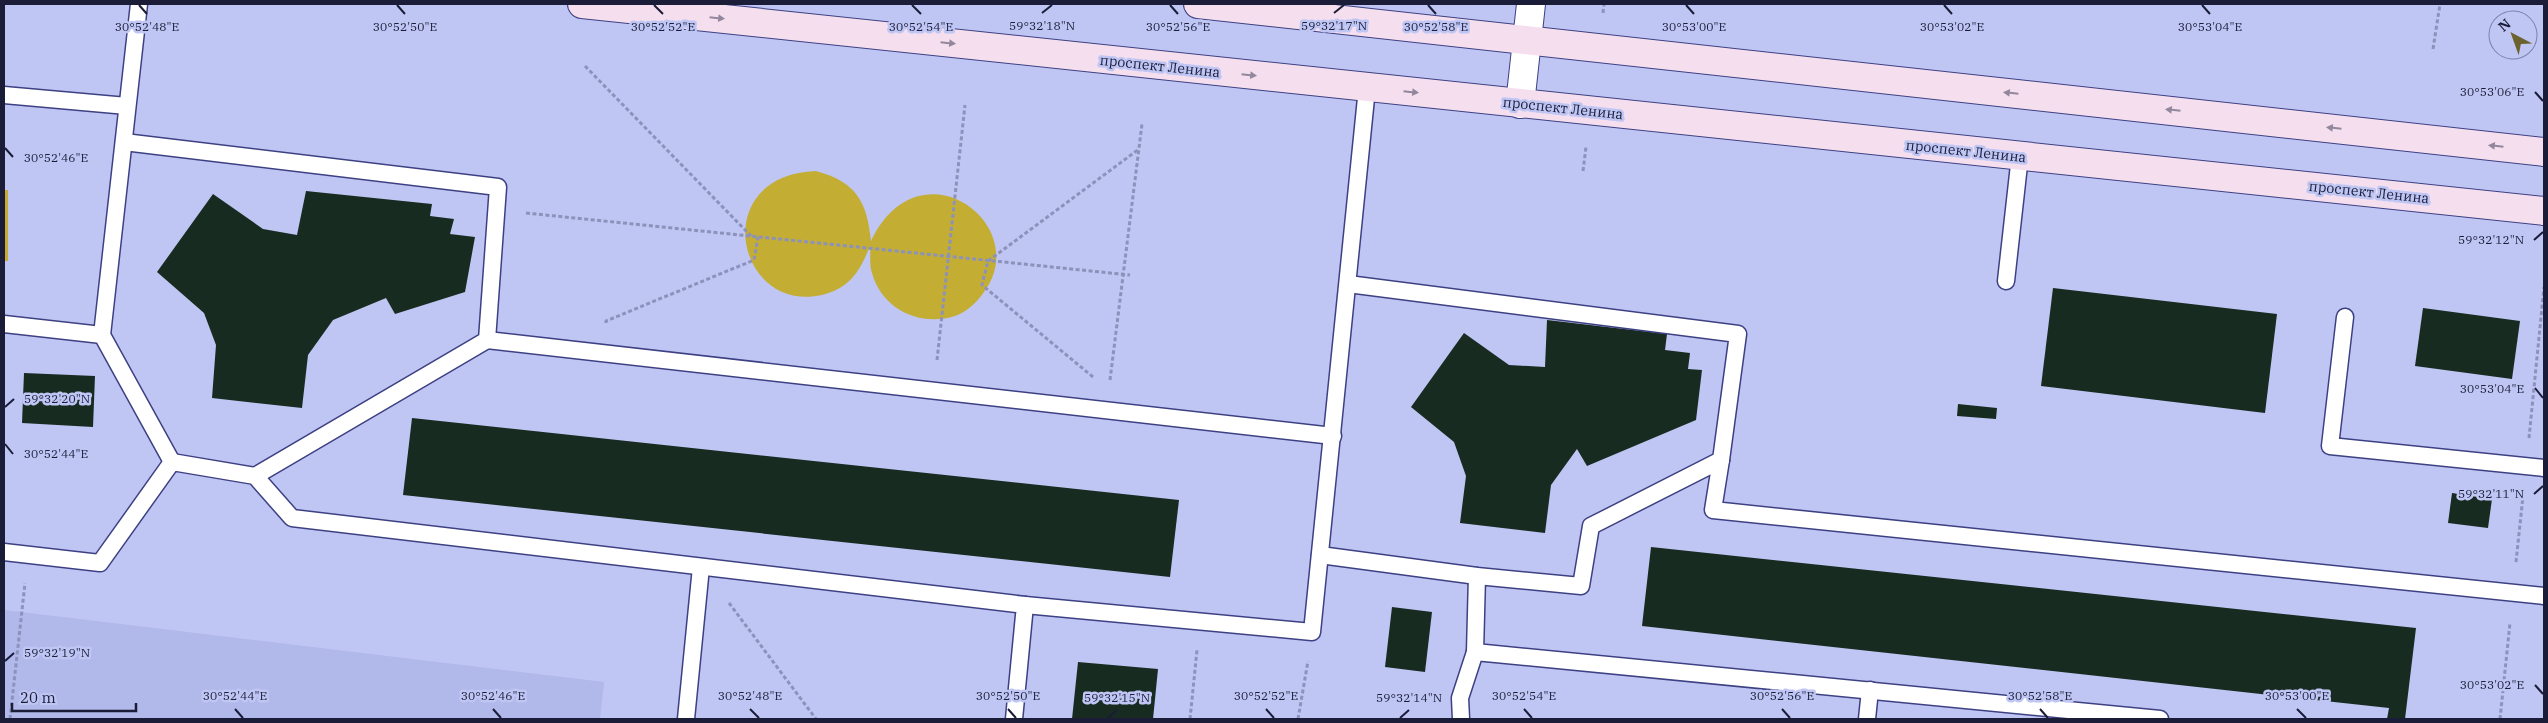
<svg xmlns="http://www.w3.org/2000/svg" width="2548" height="723" font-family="'IBM Plex Serif',serif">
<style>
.built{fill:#b1b8ea}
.green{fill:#c3ad33}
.building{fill:#182b20}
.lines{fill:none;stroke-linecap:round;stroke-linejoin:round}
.service-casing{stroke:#3d4082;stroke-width:19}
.minor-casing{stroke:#3d4082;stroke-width:30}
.secondary-casing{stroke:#3d4082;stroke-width:30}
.path{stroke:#8d92bb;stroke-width:3;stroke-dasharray:4 2.5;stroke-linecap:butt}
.service{stroke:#fff;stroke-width:16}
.minor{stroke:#fff;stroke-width:28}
.secondary{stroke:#f5dfee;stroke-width:28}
.oneway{fill:#92879c}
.ticks{fill:none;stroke:#1a1c38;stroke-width:2}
.labels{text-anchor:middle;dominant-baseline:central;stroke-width:5;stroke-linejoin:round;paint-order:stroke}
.street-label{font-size:14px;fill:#1a1c38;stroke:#bfc6f4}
.ticks-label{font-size:12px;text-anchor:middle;fill:#1a1c38;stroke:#bfc6f4;stroke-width:5;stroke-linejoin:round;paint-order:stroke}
</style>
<rect width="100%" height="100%" fill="#bfc6f4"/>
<polygon class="built" points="4,610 604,682 600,719 4,719"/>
<g class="green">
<path d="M816 171C856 182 867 201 871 241 919 140 1034 224 984 292 977 302 967 312 955 316 919 327 882 309 872 273 869 265 871 255 870 246 860 271 850 288 822 295 736 314 707 175 816 171Z"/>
<rect x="4" y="190" width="4" height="71"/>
</g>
<g class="building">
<polygon points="306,191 432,204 430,216 454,219 450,234 475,237 465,292 395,314 386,298 333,320 308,355 302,408 212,398 216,345 204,313 157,272 213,194 263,229 297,235"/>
<polygon points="2053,288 2277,314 2265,413 2041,386"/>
<polygon points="2423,308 2520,321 2512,379 2415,366"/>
<polygon points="1547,320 1667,334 1665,350 1690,353 1688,369 1702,370 1696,420 1587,466 1577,449 1551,485 1545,533 1460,523 1466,476 1454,442 1411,407 1464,333 1509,365 1545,367"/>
<polygon points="24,373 95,376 93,427 22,423"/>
<polygon points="1958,404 1997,408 1996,419 1957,416"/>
<polygon points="412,418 1179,500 1170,577 403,495"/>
<polygon points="2452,493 2492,499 2488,528 2448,523"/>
<polygon points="1651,547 2416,628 2405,719 2387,719 2389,708 1642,626"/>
<polygon points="1392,607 1432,612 1425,672 1385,667"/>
<polygon points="1078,662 1158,669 1153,719 1072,719"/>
</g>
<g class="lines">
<defs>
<g id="service">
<polyline points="139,4 102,335 172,462"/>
<polyline points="4,95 127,106"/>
<polyline points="124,142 498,187 487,340 255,476"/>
<polyline points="2006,281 2020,156"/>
<polyline points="2345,317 2330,446 2544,468"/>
<polyline points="4,324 102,335"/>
<polyline points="487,340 1333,436"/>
<polyline points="1721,460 1713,510 2544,596"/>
<polyline points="4,552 100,563 172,462 255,476 292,518 1025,605 1014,719"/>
<polyline points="1320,555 1477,576 1581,586 1591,526 1721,460 1738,334 1348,284"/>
<polyline points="1477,576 1475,652 2160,719"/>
<polyline points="1025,605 1312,632 1367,88"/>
<polyline points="686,719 701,567"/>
<polyline points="1461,719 1460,698 1475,652"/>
<polyline points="1867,719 1870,690"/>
</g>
<polyline id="minor" points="1520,104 1531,4"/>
<g id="secondary">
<polyline points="582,4 2544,211"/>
<polyline points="1198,4 2544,152"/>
</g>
</defs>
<use href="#service" class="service-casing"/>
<use href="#minor" class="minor-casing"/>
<use href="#secondary" class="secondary-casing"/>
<g class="path">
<polyline points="1603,13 1604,4"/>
<polyline points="2433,49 2440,4"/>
<polyline points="585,66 751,236"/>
<polyline points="1583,171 1586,147"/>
<polyline points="526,213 1130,275"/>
<polyline points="606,323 606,321 754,260 758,237"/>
<polyline points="937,360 965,105"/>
<polyline points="1093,377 982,285 988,261 1139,149"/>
<polyline points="1110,380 1142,124"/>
<polyline points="2529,438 2544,287"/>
<polyline points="2516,562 2523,496"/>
<polyline points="729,603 816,719"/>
<polyline points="10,719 25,583"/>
<polyline points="1190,719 1197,650"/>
<polyline points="1298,719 1308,661"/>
<polyline points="2500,719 2510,623"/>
</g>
<use href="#service" class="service"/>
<use href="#minor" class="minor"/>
<use href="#secondary" class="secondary"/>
</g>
<defs><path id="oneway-solid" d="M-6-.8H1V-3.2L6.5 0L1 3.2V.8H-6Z" transform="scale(1.25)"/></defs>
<g class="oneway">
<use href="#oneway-solid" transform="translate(717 18) rotate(6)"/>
<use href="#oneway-solid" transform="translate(948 43) rotate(6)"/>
<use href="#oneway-solid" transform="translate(1249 75) rotate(6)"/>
<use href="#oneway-solid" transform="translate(1411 92) rotate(6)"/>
<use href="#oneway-solid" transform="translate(2011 93) rotate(-174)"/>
<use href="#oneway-solid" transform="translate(2173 110) rotate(-174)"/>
<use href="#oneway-solid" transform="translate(2334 128) rotate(-174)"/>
<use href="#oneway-solid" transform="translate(2496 146) rotate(-174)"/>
</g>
<path class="ticks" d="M139 5 147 14M397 5 405 14M654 5 663 14M912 5 921 14M1170 5 1178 14M1428 5 1436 14M1686 5 1694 14M1944 5 1952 14M2202 5 2210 14M1042 13 1052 5M1334 13 1344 5M2535 92 2543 101M5 148 13 157M2534 240 2543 232M2535 388 2543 398M5 407 14 399M5 444 13 454M2534 494 2543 486M5 661 14 653M2535 685 2543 694M235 709 243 718M493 709 501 718M750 709 759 718M1008 709 1016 718M1266 709 1274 718M1524 709 1532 718M1782 709 1790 718M2040 709 2048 718M2297 709 2306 718M1108 718 1117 710M1400 718 1409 710"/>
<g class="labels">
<g class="street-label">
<text transform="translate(1160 66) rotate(6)">проспект Ленина</text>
<text transform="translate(1563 108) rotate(6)">проспект Ленина</text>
<text transform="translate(1966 151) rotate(6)">проспект Ленина</text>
<text transform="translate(2369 192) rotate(6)">проспект Ленина</text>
</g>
</g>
<g class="ticks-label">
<text x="1042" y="30">59°32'18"N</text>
<text x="1334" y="30">59°32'17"N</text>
<text x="1178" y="31">30°52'56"E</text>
<text x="147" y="31">30°52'48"E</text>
<text x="405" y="31">30°52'50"E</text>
<text x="663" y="31">30°52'52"E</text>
<text x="921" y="31">30°52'54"E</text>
<text x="1436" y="31">30°52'58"E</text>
<text x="1694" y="31">30°53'00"E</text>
<text x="1952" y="31">30°53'02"E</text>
<text x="2210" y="31">30°53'04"E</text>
<text x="2492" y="96">30°53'06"E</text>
<text x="56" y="162">30°52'46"E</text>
<text x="2491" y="244">59°32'12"N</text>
<text x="2492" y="393">30°53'04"E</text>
<text x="57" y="403">59°32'20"N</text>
<text x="56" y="458">30°52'44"E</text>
<text x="2491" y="498">59°32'11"N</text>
<text x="57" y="657">59°32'19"N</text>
<text x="2492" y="689">30°53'02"E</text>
<text x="235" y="700">30°52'44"E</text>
<text x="493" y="700">30°52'46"E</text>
<text x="750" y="700">30°52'48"E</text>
<text x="1008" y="700">30°52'50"E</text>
<text x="1266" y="700">30°52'52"E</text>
<text x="1524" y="700">30°52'54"E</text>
<text x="1782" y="700">30°52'56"E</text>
<text x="2040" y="700">30°52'58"E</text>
<text x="2297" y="700">30°53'00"E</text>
<text x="1117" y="702">59°32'15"N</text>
<text x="1409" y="702">59°32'14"N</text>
</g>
<rect width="2548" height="723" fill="none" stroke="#1a1c38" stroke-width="10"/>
<g transform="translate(2513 35) rotate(319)"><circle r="24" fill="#bfc6f4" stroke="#7d82a9"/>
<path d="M0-4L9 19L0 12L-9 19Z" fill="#6c622f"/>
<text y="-8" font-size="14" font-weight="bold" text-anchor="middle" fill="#1a1c38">N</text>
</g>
<path d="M12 703v8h124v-8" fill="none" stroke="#1a1c38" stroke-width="2.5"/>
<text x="20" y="703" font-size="15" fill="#1a1c38" stroke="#bfc6f4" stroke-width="4" paint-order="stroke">20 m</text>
</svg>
